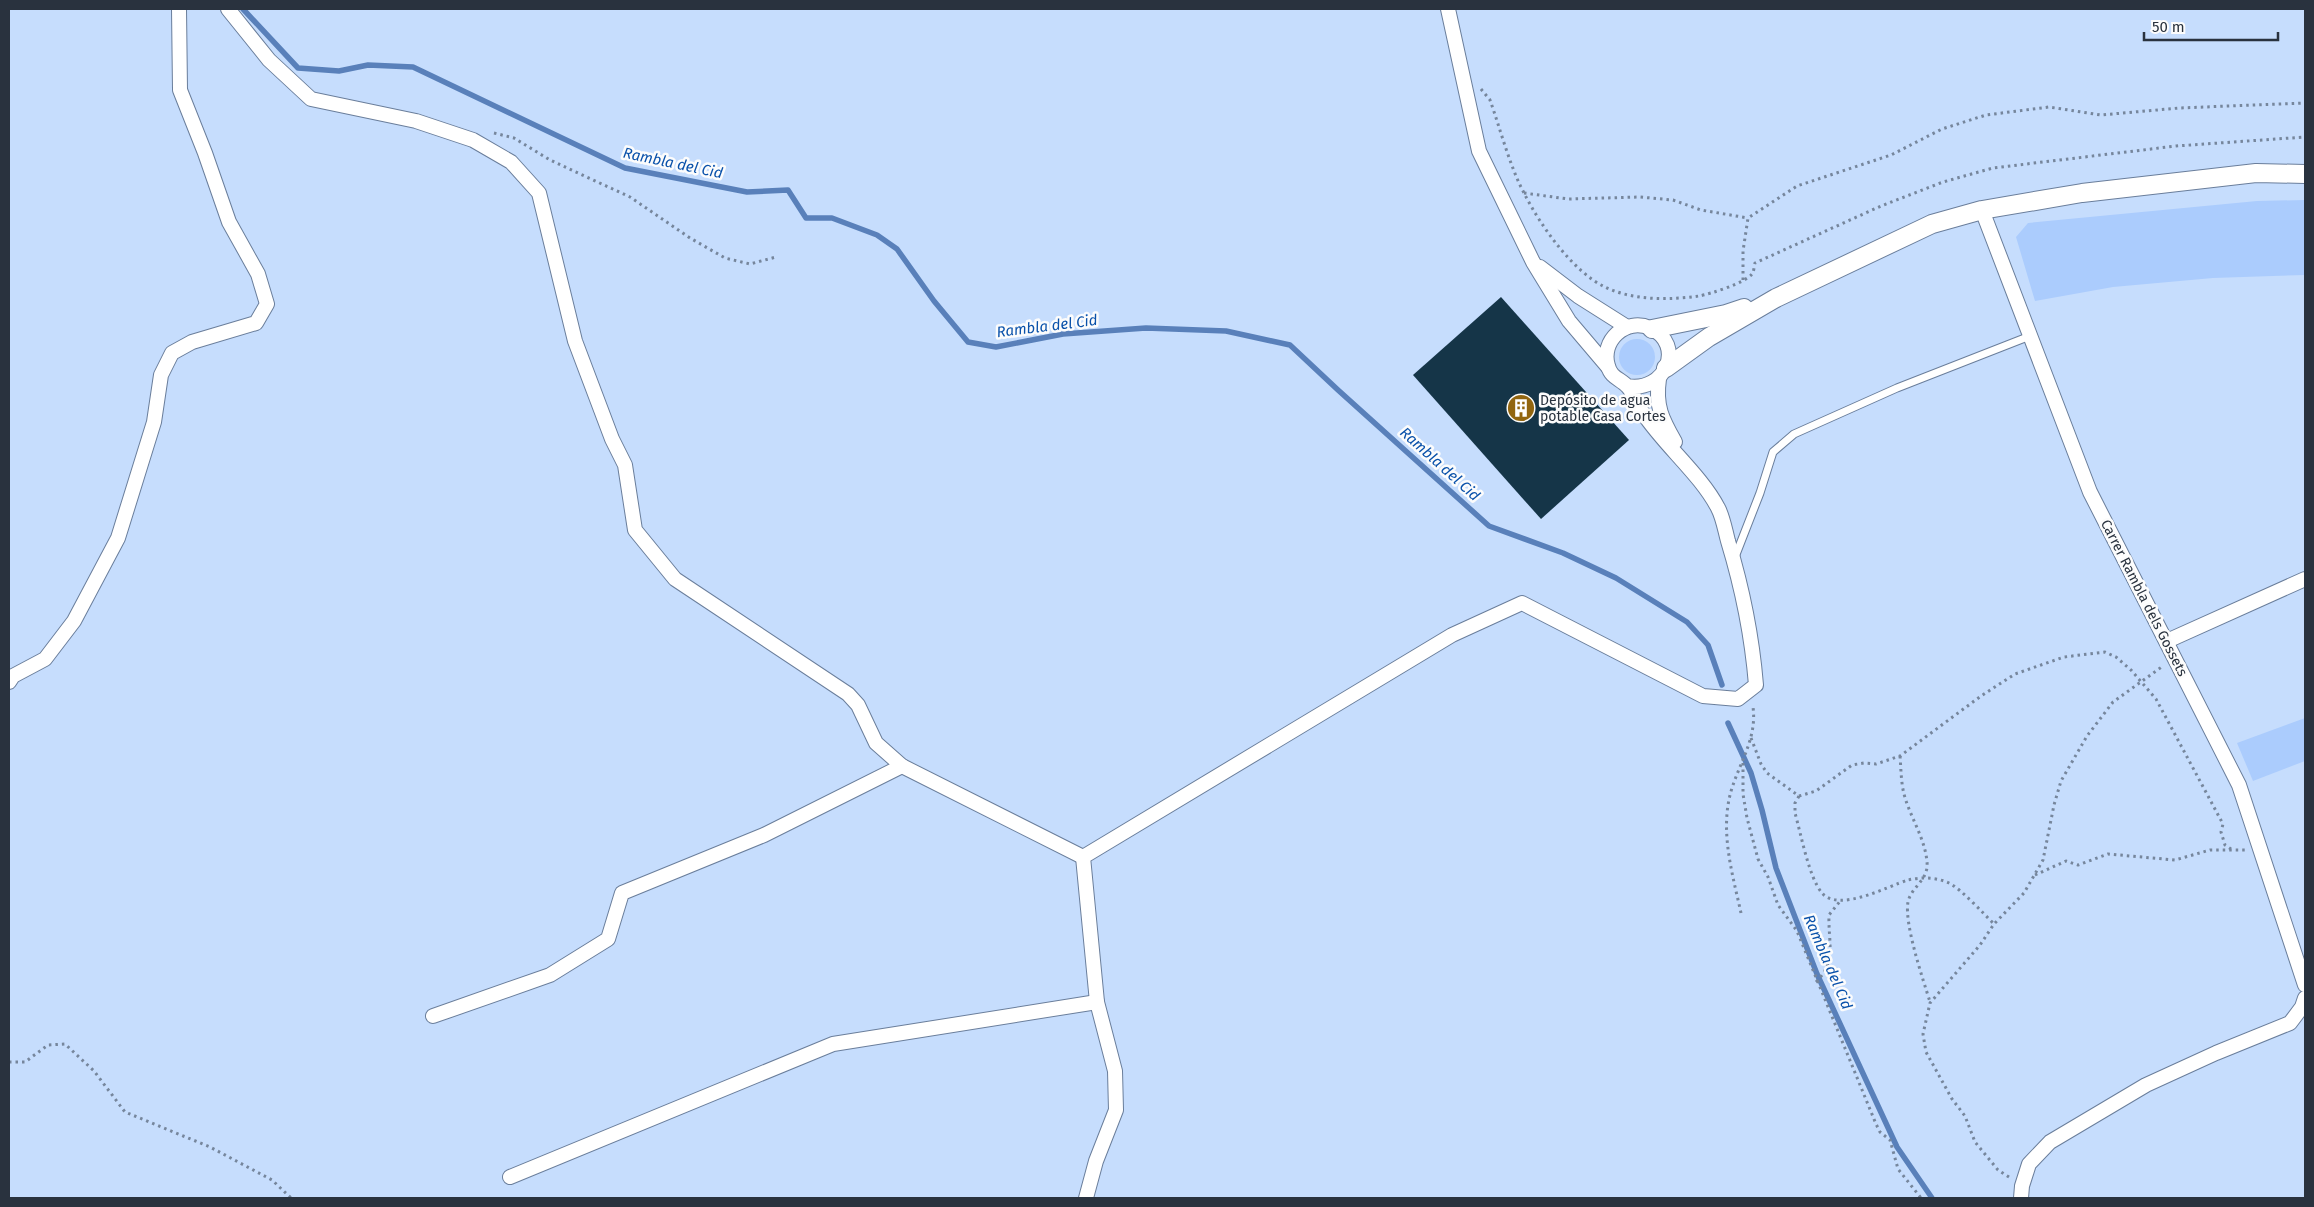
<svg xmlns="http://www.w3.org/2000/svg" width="2314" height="1207" font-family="'Fira Sans',sans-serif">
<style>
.green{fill:#abccfd}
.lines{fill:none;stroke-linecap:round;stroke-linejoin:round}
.stream{stroke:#5980ba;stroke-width:5.5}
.building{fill:#153548}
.service-casing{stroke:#6a7e9b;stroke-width:9}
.minor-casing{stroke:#6a7e9b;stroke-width:16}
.tertiary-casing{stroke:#6a7e9b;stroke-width:20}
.path{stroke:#76869c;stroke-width:3;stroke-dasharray:2.5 4;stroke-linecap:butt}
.service{stroke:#fff;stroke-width:7}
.minor{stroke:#fff;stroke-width:14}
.tertiary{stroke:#fff;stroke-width:18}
.labels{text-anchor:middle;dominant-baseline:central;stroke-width:5;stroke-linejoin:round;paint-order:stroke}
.poi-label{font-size:14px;fill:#29323e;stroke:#fcfcfc;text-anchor:start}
.street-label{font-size:14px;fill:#29323e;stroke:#fcfcfc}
.water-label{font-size:15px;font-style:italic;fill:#0951aa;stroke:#fcfcfc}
</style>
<rect width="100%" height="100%" fill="#c6ddfd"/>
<g class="green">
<polygon points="2305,200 2305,275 2213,278 2113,287 2035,301 2016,237 2028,223 2257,201"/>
<circle cx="1637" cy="357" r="18"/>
<polygon points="2305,718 2305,761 2253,781 2237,743"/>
</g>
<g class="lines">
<g class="stream">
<polyline points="243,9 298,68 339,71 368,65 413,67 625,168 747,192 788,190 806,218 832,218 877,235 897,249 934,301 968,342 996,347 1063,334 1146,328 1226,331 1290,345 1338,390 1489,526 1563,553 1616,578 1687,622 1708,645 1722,685"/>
<polyline points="1728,723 1751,773 1762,810 1776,868 1817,974 1897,1147 1932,1198"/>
</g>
</g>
<polygon class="building" points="1501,297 1629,440 1541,519 1413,375"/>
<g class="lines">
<defs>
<polyline id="service" points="1735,557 1760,493 1773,452 1794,434 1897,388 2030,336"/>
<g id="minor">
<polyline points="228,9 269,60 311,99 416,121 473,140 511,162 539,193 575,341 612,439 625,465 635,530 675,579 848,694 858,705 876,743 902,766 1083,857"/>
<polyline points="1448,9 1479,151 1533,262 1569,321 1608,367"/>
<polyline points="1982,210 2090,492 2239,785 2305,985"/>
<polyline points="1540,267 1578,296 1627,327"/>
<path d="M1659 379C1655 406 1662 419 1675 442"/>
<polyline points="2167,641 2305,579"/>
<polyline points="9,682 13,676 45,659 74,621 118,538 154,422 161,375 172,353 192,342 256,323 267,304 258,274 229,222 205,153 180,90 179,9"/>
<polyline points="433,1016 550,975 608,939 622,893 764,835 902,766"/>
<polyline points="510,1177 833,1044 1097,1002"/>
<path d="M1086 1198 1096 1161 1116 1110 1115 1071 1097 1002 1083 857 1452 635 1522 603 1703 696 1738 699 1756 685C1752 636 1742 587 1728 541 1725 530 1723 517 1718 508 1701 475 1664 445 1643 413 1637 405 1634 394 1628 387 1621 379 1611 378 1608 366 1600 341 1626 317 1650 328 1686 344 1666 393 1627 386"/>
<polyline points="2021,1198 2022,1186 2029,1164 2050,1142 2146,1085 2216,1053 2290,1023 2302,1007 2305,998"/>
</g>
<g id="tertiary">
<polyline points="1652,329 1726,314 1744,308"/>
<polyline points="1666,368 1709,337 1776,298 1932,224 1982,210 2082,193 2256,173 2305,174"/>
</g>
</defs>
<use href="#service" class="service-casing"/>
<use href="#minor" class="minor-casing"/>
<use href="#tertiary" class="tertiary-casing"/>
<g class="path">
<path d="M1481 89 1490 100C1500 128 1510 167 1524 193 1540 225 1573 272 1605 287 1634 301 1669 300 1699 296 1710 294 1745 283 1752 274 1754 272 1754 266 1755 263L1881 206 1943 182 1993 168 2176 146 2305 137"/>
<polyline points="494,133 514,138 550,160 630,197 690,238 725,258 750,264 776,257"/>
<polyline points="1524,193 1568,199 1640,197 1673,200 1701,210 1748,218"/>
<polyline points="1743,280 1743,251 1748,218 1797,186 1891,155 1942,129 1986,115 2049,107 2101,115 2179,108 2305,103"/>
<polyline points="1751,738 1761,764 1767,773 1799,796 1816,791 1852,765 1864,763 1876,764 1900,756 1981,696 2015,674 2064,657 2105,652 2116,657 2131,670 2156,699 2223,824 2221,832 2225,845 2231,849"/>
<path d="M1900 756C1901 769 1901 782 1904 794 1910 817 1925 838 1927 862 1929 880 1911 887 1908 902 1904 924 1923 979 1930 1002"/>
<polyline points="1743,763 1743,794 1747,818 1758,859 1768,877 1778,905 1797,931 1876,1124 1880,1132 1890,1140 1898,1169 1921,1198"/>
<path d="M1799 796 1795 803V813C1801 834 1809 878 1822 893 1839 913 1888 886 1908 880 1921 877 1936 877 1949 883 1960 888 1984 914 1994 924"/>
<polyline points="2035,875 2066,861 2078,865 2108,854 2175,860 2210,850 2246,850"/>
<path d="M1741 913C1732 872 1719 829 1732 788 1741 760 1757 737 1753 707"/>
<path d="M1816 982C1837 961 1828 942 1829 915L1841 900"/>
<polyline points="9,1062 25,1062 48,1045 65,1044 94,1071 125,1112 210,1147 272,1180 291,1198"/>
<polyline points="2009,1177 1998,1170 1975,1142 1965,1116 1952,1099 1926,1052 1923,1034 1930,1003 1980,945 1994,924 2024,893 2043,860 2054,805 2061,781 2087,736 2113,702 2163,666"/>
</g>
<use href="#service" class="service"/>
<use href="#minor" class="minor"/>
<use href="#tertiary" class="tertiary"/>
</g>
<defs>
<symbol id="building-disc" viewBox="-11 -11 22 22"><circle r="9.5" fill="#926610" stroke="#fcfcfc"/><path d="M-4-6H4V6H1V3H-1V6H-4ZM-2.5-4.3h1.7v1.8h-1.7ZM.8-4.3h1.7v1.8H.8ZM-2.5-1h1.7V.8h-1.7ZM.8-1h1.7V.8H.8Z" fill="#fff"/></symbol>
</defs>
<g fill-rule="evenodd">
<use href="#building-disc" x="1505" y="392" width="32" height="32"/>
</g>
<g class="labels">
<g class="poi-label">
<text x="1540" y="400">Depósito de agua<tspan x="1540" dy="16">potable Casa Cortes</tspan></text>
</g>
<g class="street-label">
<text transform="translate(2144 598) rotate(63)">Carrer Rambla dels Gossets</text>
</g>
<g class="water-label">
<text transform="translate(673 163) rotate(12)">Rambla del Cid</text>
<text transform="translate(1047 326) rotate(-7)">Rambla del Cid</text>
<text transform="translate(1440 464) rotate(42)">Rambla del Cid</text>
<text transform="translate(1828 962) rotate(67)">Rambla del Cid</text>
</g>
</g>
<rect width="2314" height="1207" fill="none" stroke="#29323e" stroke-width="20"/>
<path d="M2144 32v8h134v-8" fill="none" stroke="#29323e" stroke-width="2.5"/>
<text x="2152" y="32" font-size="15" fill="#29323e" stroke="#fcfcfc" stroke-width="4" paint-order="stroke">50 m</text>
</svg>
